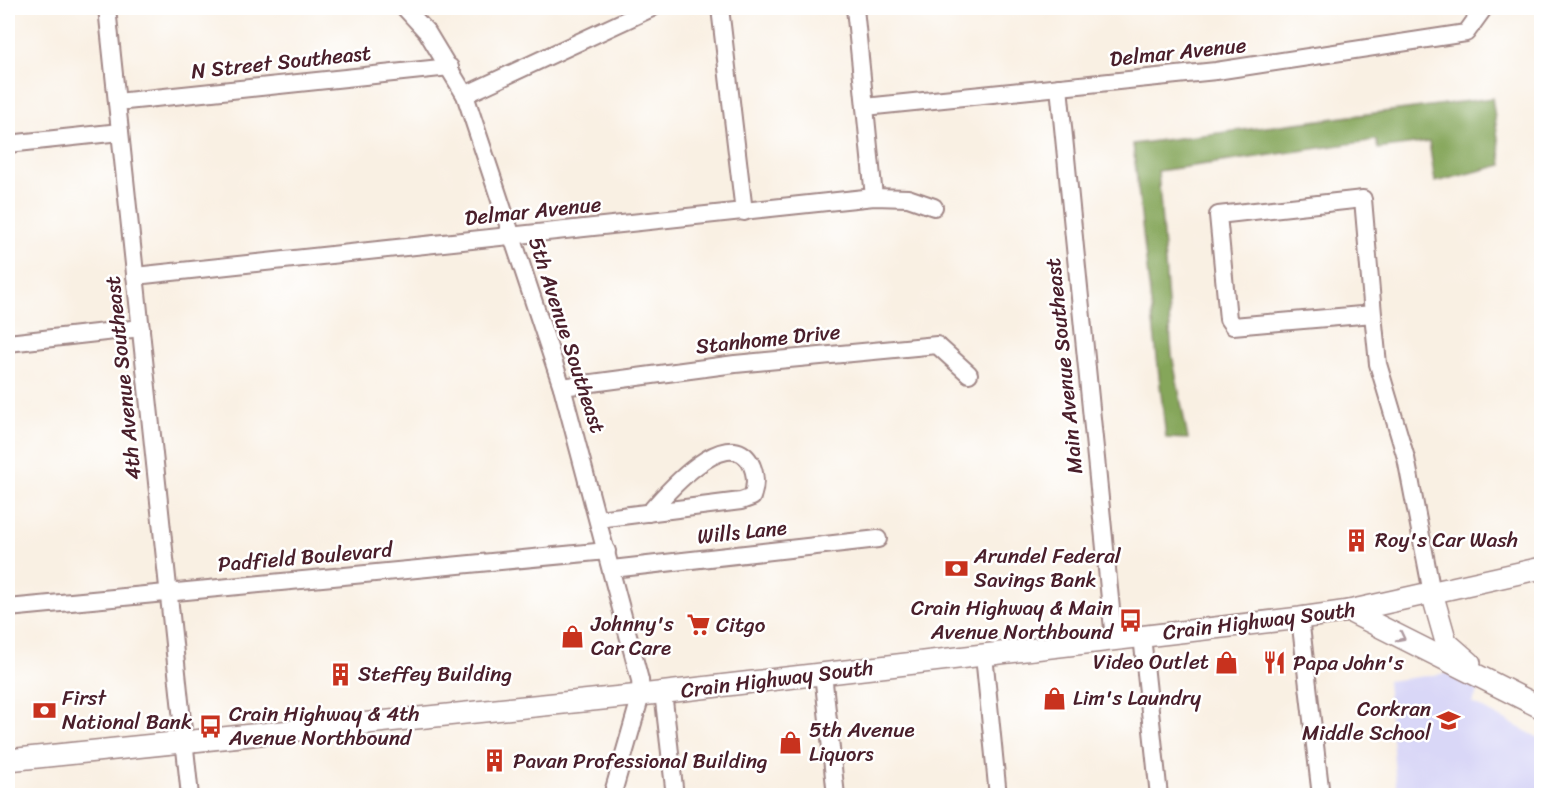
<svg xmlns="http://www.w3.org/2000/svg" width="1549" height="803" font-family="Sriracha,sans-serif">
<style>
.built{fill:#d9d7f7}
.forest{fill:#85a65a;stroke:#686242;stroke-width:1.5}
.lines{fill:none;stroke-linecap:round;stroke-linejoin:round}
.minor-casing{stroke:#a28887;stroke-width:20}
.major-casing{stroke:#a28887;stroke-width:24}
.minor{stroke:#fff;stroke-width:16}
.major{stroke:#fff;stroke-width:21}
.oneway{stroke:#ae9aa0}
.labels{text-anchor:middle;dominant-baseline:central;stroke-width:5;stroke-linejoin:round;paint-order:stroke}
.street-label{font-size:21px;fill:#4a1f2b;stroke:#fff}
.poi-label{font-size:21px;fill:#4a1f2b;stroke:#fff;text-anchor:start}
</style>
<rect width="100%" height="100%" fill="#fff"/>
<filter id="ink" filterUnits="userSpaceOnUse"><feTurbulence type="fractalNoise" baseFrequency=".0167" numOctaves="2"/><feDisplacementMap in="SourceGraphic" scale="12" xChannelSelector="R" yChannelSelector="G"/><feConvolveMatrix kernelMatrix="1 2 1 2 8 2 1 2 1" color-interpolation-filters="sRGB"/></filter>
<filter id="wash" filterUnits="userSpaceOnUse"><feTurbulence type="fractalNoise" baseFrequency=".008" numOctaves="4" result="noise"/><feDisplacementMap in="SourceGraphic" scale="24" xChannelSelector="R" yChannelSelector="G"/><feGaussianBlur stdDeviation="1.35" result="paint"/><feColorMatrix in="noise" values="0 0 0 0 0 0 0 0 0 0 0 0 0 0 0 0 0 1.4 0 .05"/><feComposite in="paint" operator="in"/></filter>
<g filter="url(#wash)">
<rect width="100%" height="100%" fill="#f9f0e3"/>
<polygon class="built" points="1449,673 1479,689 1472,703 1541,739 1541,795 1397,795 1387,681"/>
<polygon class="forest" points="1492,98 1502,165 1435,182 1429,142 1378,149 1376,140 1158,171 1172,355 1188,439 1166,438 1133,144"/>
</g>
<g filter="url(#ink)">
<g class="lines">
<defs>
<g id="minor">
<polyline points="107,8 190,796"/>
<polyline points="405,8 427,32 465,95 562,387 640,680 641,695 612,796"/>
<polyline points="720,8 744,212"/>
<polyline points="855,8 874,197"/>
<polyline points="1059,87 1114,639"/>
<polyline points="465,95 652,8"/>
<polyline points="117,102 450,67"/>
<polyline points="865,107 1216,71 1466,33 1484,8"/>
<polyline points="8,144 120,132"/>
<polyline points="135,276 874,197 908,198 934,207"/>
<polyline points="1373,314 1363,199 1218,215 1228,319 1233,326 1373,314 1378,364 1406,458 1432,593"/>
<polyline points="8,343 141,328"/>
<polyline points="562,387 735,364 937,345 969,374"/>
<path d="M598 519 741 501 752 497C756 486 756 473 750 462 726 424 666 493 649 513"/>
<polyline points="612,569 878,539"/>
<polyline points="8,608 607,551"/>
<polyline points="1300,618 1321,796"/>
<polyline points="1142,636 1159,796"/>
<polyline points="984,655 998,796"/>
<polyline points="823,673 836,796"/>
<polyline points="663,692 675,796"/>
</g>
<g id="major">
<polyline points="1432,593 1446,642 1470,663"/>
<polyline points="1349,611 1542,708"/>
<polyline points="8,760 641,695 1300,618 1349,611 1542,568"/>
</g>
</defs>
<use href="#minor" class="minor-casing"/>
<use href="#major" class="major-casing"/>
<use href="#minor" class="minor"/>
<use href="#major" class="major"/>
</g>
<defs><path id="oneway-chevron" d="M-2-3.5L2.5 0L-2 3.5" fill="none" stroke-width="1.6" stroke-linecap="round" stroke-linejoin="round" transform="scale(1.5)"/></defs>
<use class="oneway" href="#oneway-chevron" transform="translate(1401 637) rotate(27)"/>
</g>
<defs>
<symbol id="building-bare" viewBox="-9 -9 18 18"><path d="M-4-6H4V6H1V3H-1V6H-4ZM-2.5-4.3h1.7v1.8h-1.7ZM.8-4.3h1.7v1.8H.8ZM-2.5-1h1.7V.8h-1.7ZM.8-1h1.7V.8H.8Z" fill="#c8321e" stroke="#fff" stroke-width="2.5" paint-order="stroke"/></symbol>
<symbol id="bank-bare" viewBox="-9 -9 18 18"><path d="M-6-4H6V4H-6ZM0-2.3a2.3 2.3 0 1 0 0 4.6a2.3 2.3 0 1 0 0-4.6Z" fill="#c8321e" stroke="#fff" stroke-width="2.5" paint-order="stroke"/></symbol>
<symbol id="bus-bare" viewBox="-9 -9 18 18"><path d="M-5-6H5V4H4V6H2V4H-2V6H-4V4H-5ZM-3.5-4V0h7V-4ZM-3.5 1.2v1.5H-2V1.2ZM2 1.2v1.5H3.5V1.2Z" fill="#c8321e" stroke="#fff" stroke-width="2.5" paint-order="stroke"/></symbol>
<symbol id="supermarket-bare" viewBox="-9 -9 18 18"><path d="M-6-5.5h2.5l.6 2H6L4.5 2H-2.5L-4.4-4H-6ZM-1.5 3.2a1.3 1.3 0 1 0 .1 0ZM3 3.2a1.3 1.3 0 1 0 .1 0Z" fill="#c8321e" stroke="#fff" stroke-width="2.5" paint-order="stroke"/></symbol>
<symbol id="shop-bare" viewBox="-9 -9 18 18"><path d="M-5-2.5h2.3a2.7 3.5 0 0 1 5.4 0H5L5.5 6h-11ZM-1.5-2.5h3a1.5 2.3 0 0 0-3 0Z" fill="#c8321e" stroke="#fff" stroke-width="2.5" paint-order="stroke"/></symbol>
<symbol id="restaurant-bare" viewBox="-9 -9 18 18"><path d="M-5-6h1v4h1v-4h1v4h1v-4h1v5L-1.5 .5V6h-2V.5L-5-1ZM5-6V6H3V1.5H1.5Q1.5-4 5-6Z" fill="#c8321e" stroke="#fff" stroke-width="2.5" paint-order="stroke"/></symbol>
<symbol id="school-bare" viewBox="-9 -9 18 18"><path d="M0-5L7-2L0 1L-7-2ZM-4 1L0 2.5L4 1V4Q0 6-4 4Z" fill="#c8321e" stroke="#fff" stroke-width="2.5" paint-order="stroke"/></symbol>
</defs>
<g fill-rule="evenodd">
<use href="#building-bare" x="1340" y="524" width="33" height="33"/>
<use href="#bank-bare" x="940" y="552" width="33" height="33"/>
<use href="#bus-bare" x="1114" y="604" width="33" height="33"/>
<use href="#supermarket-bare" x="682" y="608" width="33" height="33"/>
<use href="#shop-bare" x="556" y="620" width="33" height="33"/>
<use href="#shop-bare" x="1210" y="646" width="33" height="33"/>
<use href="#restaurant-bare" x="1258" y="646" width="33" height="33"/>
<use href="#building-bare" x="324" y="658" width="33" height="33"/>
<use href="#shop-bare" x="1038" y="682" width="33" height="33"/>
<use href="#bank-bare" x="28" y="694" width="33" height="33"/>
<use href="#school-bare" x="1432" y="704" width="33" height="33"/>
<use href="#bus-bare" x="194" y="710" width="33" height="33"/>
<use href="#shop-bare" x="774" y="726" width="33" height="33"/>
<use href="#building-bare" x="478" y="744" width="33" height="33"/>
</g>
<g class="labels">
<g class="street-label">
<text transform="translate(1178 52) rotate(-6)">Delmar Avenue</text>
<text transform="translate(281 62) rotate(-6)">N Street Southeast</text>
<text transform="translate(533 211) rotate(-6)">Delmar Avenue</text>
<text transform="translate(567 335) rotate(72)">5th Avenue Southeast</text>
<text transform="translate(768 339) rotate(-6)">Stanhome Drive</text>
<text transform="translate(1064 366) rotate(-96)">Main Avenue Southeast</text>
<text transform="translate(123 378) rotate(-96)">4th Avenue Southeast</text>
<text transform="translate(742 532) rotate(-6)">Wills Lane</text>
<text transform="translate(305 557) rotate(-5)">Padfield Boulevard</text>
<text transform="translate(1259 621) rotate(-7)">Crain Highway South</text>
<text transform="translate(777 679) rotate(-7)">Crain Highway South</text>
</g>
<g class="poi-label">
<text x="1375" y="540">Roy's Car Wash</text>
<text x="974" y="556">Arundel Federal<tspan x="974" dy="24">Savings Bank</tspan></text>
<text x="1113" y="608" text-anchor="end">Crain Highway &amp; Main<tspan x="1113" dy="24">Avenue Northbound</tspan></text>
<text x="591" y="624">Johnny's<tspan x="591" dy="24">Car Care</tspan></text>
<text x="716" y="625">Citgo</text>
<text x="1209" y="662" text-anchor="end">Video Outlet</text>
<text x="1293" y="663">Papa John's</text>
<text x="358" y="674">Steffey Building</text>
<text x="62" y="698">First<tspan x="62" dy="24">National Bank</tspan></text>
<text x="1073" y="698">Lim's Laundry</text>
<text x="1431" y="709" text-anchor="end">Corkran<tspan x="1431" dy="24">Middle School</tspan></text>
<text x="229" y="714">Crain Highway &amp; 4th<tspan x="229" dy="24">Avenue Northbound</tspan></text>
<text x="809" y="730">5th Avenue<tspan x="809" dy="24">Liquors</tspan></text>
<text x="513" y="761">Pavan Professional Building</text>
</g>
</g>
<rect width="1549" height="803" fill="none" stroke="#fff" stroke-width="30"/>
</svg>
